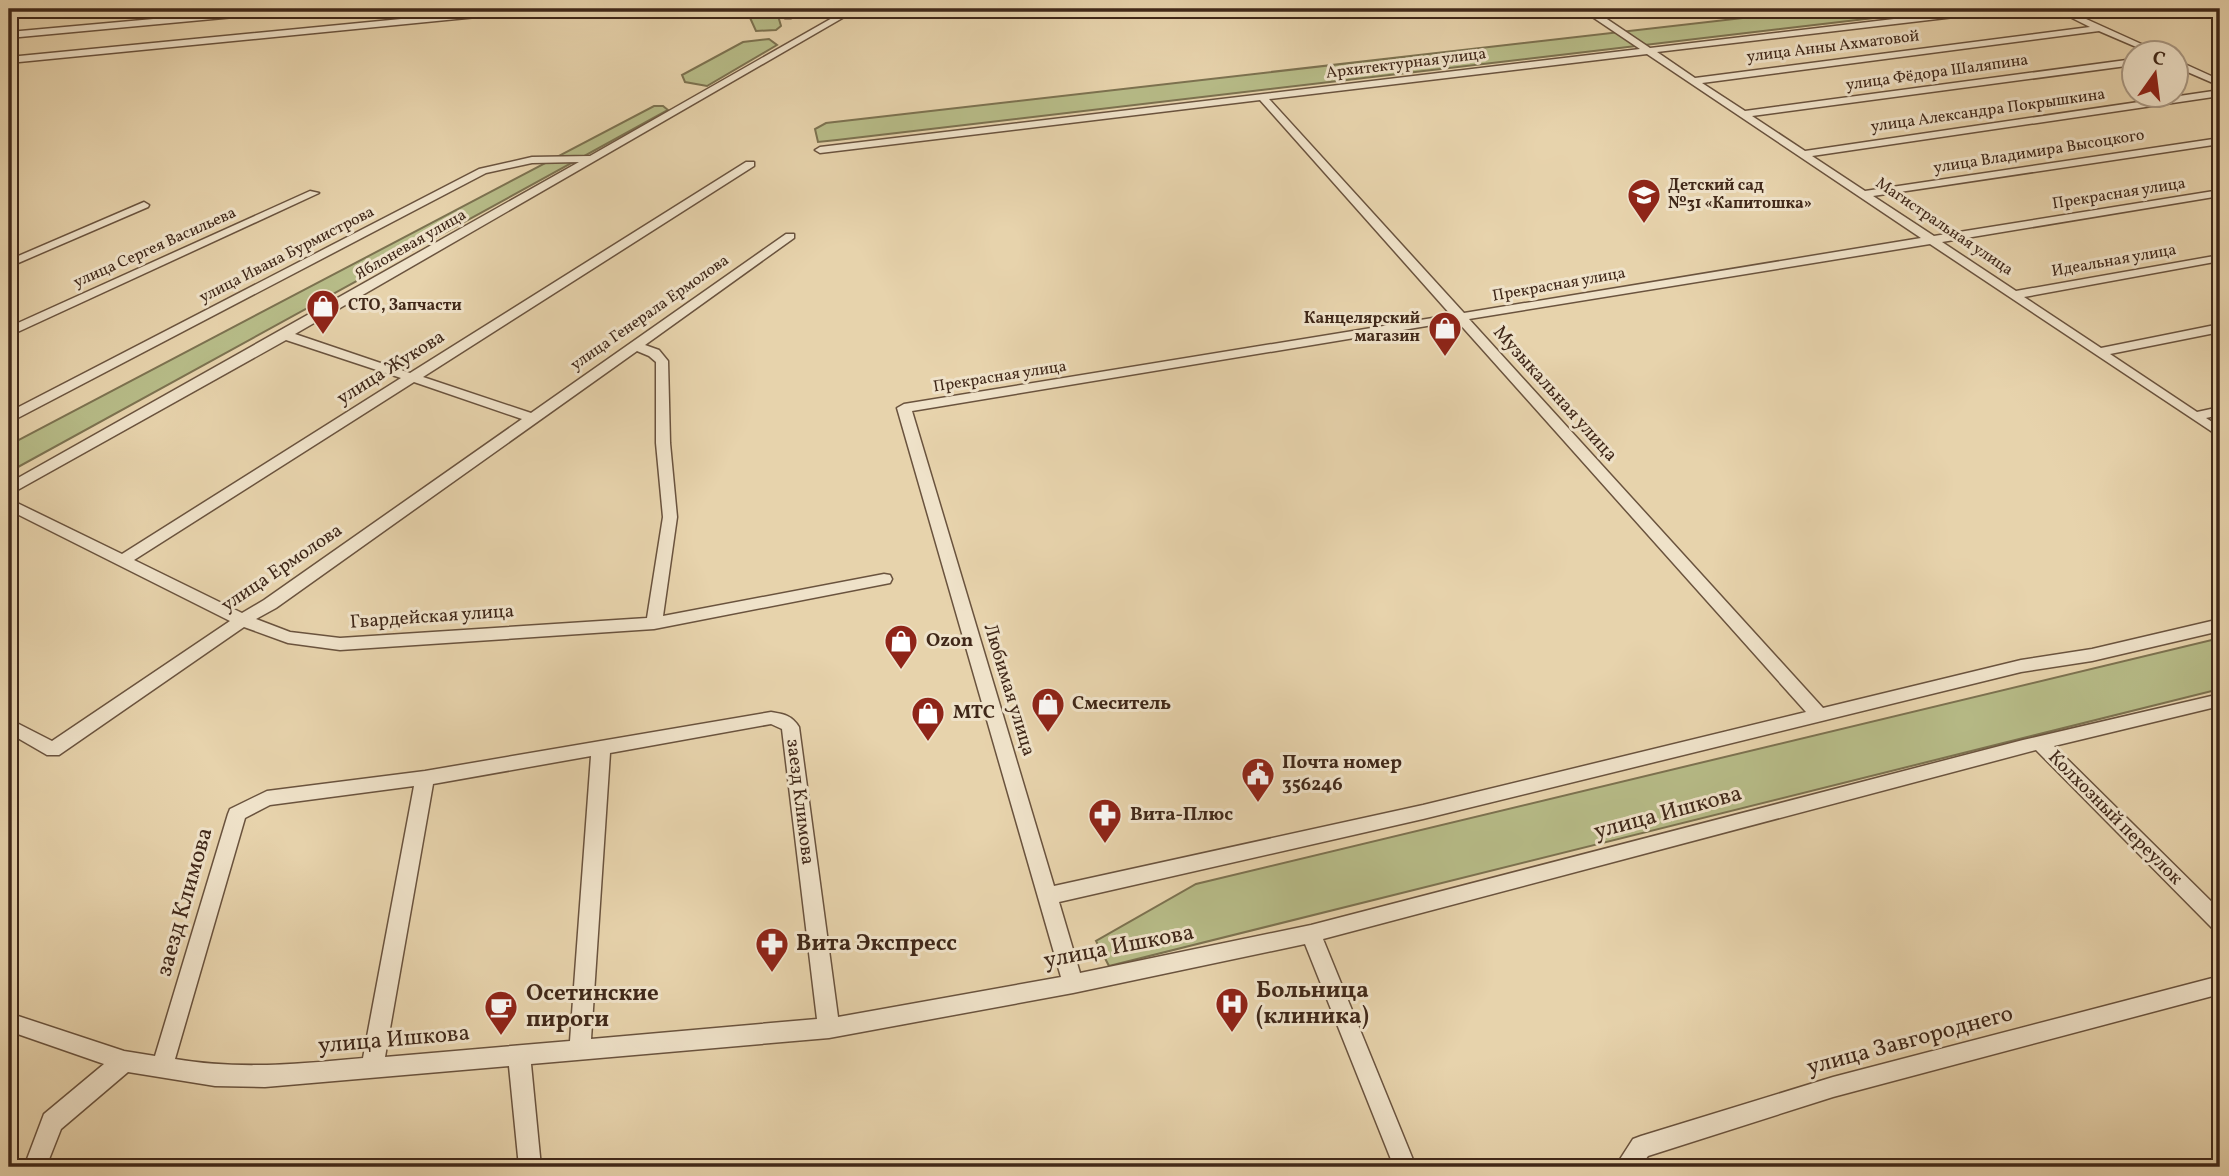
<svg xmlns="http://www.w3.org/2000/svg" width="2229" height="1176" font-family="Vollkorn,serif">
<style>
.green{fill:#b7bc88;stroke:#7c7250;stroke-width:2}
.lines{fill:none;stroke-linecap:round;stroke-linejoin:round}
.minor-casing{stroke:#6a533e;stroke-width:3}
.minor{fill:#efe2c9;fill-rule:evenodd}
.labels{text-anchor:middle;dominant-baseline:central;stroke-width:6;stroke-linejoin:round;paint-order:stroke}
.far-street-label{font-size:16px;fill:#402819;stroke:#efe2c9}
.far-poi-label{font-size:16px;font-weight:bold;fill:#402819;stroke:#efe2c9;text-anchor:start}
.street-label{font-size:19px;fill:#402819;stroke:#efe2c9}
.poi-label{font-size:19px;font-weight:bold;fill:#402819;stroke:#efe2c9;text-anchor:start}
.near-street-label{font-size:23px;fill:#402819;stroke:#efe2c9}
.near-poi-label{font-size:23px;font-weight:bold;fill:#402819;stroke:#efe2c9;text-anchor:start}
</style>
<rect width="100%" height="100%" fill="#e7d3ac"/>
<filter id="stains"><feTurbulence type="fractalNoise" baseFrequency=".00286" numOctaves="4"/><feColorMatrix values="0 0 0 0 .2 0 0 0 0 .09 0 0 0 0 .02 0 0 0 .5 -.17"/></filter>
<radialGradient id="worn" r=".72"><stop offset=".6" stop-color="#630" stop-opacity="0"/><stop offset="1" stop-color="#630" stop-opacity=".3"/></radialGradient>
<g class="green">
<polygon points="746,9 776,9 781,26 776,30 756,31"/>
<polygon points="1821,9 1951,9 837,140 818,142 815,129 826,123"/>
<polygon points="769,39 777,45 707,86 685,82 682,75 743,42"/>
<polygon points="654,106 663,106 668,110 9,472 9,445"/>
<polygon points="2220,638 2220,689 1109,966 1096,941 1196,884"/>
</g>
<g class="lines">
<defs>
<g id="minor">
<polygon points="9,9 37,9 9,14"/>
<polygon points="264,9 293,9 289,12 9,38 9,32"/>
<polygon points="504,9 532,9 528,12 9,63 9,57"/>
<polygon points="782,9 790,9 791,18 785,18"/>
<path d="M848 9H858L295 334 410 373 746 162H754V166L423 377 531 413 786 234H794V238L645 345 659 350 668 361 670 443 677 517 663 616 884 574 890 575 892 579 890 583 654 629 340 650 288 643 244 627 59 755H47L9 733V719L52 741 230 621 9 510V499L122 554 401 378 286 340 14 492 9 493V483L579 162 532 163 486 173 14 420 9 421V412L479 169 532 157 590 156ZM637 351 649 356 656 362V443L663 517 647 618 340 638 290 632 256 619 276 608ZM414 382 522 419 264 600 242 613 134 560Z"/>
<path d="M1540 9H1597L1595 11 1650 48 1978 9H2001L1997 12 1657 52 1695 78 2090 27 2054 9H2064L2159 52H2148L2099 31 1702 83 1745 111 2134 59V65L1752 116 1805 151 2220 90V96L1812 156 1865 191 2220 138V144L1873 196 1934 236 2220 190V196L1942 242 2016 291 2220 255V261L2024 297 2101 348 2220 324V332L2110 354 2197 412 2220 407V415L2206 418 2220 427V437L1930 244 1469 319 1823 708 2021 660 2092 649 2220 619V631L2092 661 2021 672 1423 819 1059 902 1080 973 1311 925 2023 740 2220 694V706L2054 746 2220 910V931L2213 929 2036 750 1323 939 1416 1167H1394L1305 944 1073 993 829 1038 531 1064 541 1167H519L509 1066 265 1087 215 1086 128 1072 61 1129 46 1167H24L44 1114 104 1064 9 1031V1013L124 1051 155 1056 228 814 230 809 267 791 425 771 771 712C783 714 792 715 799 727L838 1017 1061 977 897 408 904 404 1451 315 1260 100 820 153 815 150 820 147 1640 49 1585 12 1564 15ZM1647 54 1921 238 1464 313 1269 99ZM1457 321 1806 712 1423 805 1054 886 912 411ZM771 724 782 729 817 1019 591 1039 610 753ZM591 756 570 1041 385 1057 433 784ZM414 786 363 1058C299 1064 239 1070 175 1059L245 818 270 805Z"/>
<polygon points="2176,60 2220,80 2220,86 2176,67"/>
<polygon points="310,191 319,193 9,336 9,327"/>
<polygon points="144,202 149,205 148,207 9,267 9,260"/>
<polygon points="2220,976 2220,994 1833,1097 1648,1156 1640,1167 1615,1167 1633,1139 1641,1136 1833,1077"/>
</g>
</defs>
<use href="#minor" class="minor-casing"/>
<use href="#minor" class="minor"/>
</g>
<defs>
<symbol id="school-pin" viewBox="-11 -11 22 30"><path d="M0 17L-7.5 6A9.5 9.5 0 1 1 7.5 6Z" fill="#8f2418" stroke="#efe2c9"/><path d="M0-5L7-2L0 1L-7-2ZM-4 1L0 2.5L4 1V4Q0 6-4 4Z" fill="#fff"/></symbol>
<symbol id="shop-pin" viewBox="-11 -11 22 30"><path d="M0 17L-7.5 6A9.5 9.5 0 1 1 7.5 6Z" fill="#8f2418" stroke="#efe2c9"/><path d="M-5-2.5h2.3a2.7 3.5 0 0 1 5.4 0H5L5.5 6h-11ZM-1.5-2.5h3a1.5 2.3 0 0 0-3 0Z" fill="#fff"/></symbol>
<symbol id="civic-pin" viewBox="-11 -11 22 30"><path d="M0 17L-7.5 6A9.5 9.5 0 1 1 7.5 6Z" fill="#8f2418" stroke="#efe2c9"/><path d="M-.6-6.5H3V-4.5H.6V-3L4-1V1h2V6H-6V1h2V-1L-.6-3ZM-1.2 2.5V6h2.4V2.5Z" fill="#fff"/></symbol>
<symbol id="pharmacy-pin" viewBox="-11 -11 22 30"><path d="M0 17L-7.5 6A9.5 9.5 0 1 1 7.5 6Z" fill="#8f2418" stroke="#efe2c9"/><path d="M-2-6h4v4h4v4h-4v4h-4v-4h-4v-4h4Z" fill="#fff"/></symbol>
<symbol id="hospital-pin" viewBox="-11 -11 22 30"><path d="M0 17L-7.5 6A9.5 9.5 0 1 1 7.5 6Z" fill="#8f2418" stroke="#efe2c9"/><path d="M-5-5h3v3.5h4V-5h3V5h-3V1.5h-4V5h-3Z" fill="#fff"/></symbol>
<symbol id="cafe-pin" viewBox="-11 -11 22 30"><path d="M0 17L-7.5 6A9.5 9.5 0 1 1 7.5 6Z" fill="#8f2418" stroke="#efe2c9"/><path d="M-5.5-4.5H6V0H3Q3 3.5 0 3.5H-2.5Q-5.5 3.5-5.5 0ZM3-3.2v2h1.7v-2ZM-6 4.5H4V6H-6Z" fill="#fff"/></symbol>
</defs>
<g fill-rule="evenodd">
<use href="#school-pin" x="1625" y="176" width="38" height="52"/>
<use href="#shop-pin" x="304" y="287" width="38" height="52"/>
<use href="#shop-pin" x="1426" y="309" width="38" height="52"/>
<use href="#shop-pin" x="882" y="622" width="38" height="52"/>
<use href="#shop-pin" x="1029" y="685" width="38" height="52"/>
<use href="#shop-pin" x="909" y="694" width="38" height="52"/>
<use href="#civic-pin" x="1239" y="755" width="38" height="52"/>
<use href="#pharmacy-pin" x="1086" y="796" width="38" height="52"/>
<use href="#pharmacy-pin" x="753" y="925" width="38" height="52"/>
<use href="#hospital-pin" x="1213" y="985" width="38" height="52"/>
<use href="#cafe-pin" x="482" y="988" width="38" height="52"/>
</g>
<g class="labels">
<g class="far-street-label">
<text transform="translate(1833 47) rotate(-7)">улица Анны Ахматовой</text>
<text transform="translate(1406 64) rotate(-7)">Архитектурная улица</text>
<text transform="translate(1937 73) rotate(-8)">улица Фёдора Шаляпина</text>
<text transform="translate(1988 111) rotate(-8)">улица Александра Покрышкина</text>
<text transform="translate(2039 152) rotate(-9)">улица Владимира Высоцкого</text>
<text transform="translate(2119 194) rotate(-9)">Прекрасная улица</text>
<text transform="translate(1944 227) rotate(34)">Магистральная улица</text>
<text transform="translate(411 245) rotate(-30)">Яблоневая улица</text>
<text transform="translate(155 248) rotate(-24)">улица Сергея Васильева</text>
<text transform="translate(287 255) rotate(-27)">улица Ивана Бурмистрова</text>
<text transform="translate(2114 261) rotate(-10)">Идеальная улица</text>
<text transform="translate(1559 285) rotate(-10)">Прекрасная улица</text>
<text transform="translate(650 313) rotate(-35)">улица Генерала Ермолова</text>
<text transform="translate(1000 377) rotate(-9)">Прекрасная улица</text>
</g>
<g class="far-poi-label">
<text x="1668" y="186">Детский сад<tspan x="1668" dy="18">№31 «Капитошка»</tspan></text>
<text x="348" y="306">СТО, Запчасти</text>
<text x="1420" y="319" text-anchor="end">Канцелярский<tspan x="1420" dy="18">магазин</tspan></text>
</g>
<g class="street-label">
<text transform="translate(391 368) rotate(-32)">улица Жукова</text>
<text transform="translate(1555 394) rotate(48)">Музыкальная улица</text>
<text transform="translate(282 568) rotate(-34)">улица Ермолова</text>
<text transform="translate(432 617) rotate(-4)">Гвардейская улица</text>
<text transform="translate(1009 690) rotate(73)">Любимая улица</text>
<text transform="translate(800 802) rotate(83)">заезд Климова</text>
<text transform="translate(2115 818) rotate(45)">Колхозный переулок</text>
</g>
<g class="poi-label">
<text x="926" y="641">Ozon</text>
<text x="1072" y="704">Смеситель</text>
<text x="953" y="713">МТС</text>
<text x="1282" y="763">Почта номер<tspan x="1282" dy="22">356246</tspan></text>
<text x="1130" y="815">Вита-Плюс</text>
</g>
<g class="near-street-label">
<text transform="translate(1668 813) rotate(-15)">улица Ишкова</text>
<text transform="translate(185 902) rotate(-74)">заезд Климова</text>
<text transform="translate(1119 947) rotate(-11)">улица Ишкова</text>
<text transform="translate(394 1040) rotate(-5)">улица Ишкова</text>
<text transform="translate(1910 1041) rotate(-15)">улица Завгороднего</text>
</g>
<g class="near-poi-label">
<text x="796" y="944">Вита Экспресс</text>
<text x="1256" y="991">Больница<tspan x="1256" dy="26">(клиника)</tspan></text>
<text x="526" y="994">Осетинские<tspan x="526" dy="26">пироги</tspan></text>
</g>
</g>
<rect width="2229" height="1176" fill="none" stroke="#e7d3ac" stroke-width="35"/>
<rect x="10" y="10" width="2208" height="1155" fill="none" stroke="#402819" stroke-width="3.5"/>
<rect x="18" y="18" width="2194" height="1141" fill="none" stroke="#402819" stroke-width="2"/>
<g transform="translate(2155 74) rotate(14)"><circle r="33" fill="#efe2c9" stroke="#a99883" stroke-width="2"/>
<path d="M0-5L12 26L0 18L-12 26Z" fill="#8f2418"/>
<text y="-10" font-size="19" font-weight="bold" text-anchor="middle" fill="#402819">С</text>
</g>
<rect width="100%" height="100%" filter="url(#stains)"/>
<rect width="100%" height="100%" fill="url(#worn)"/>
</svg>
